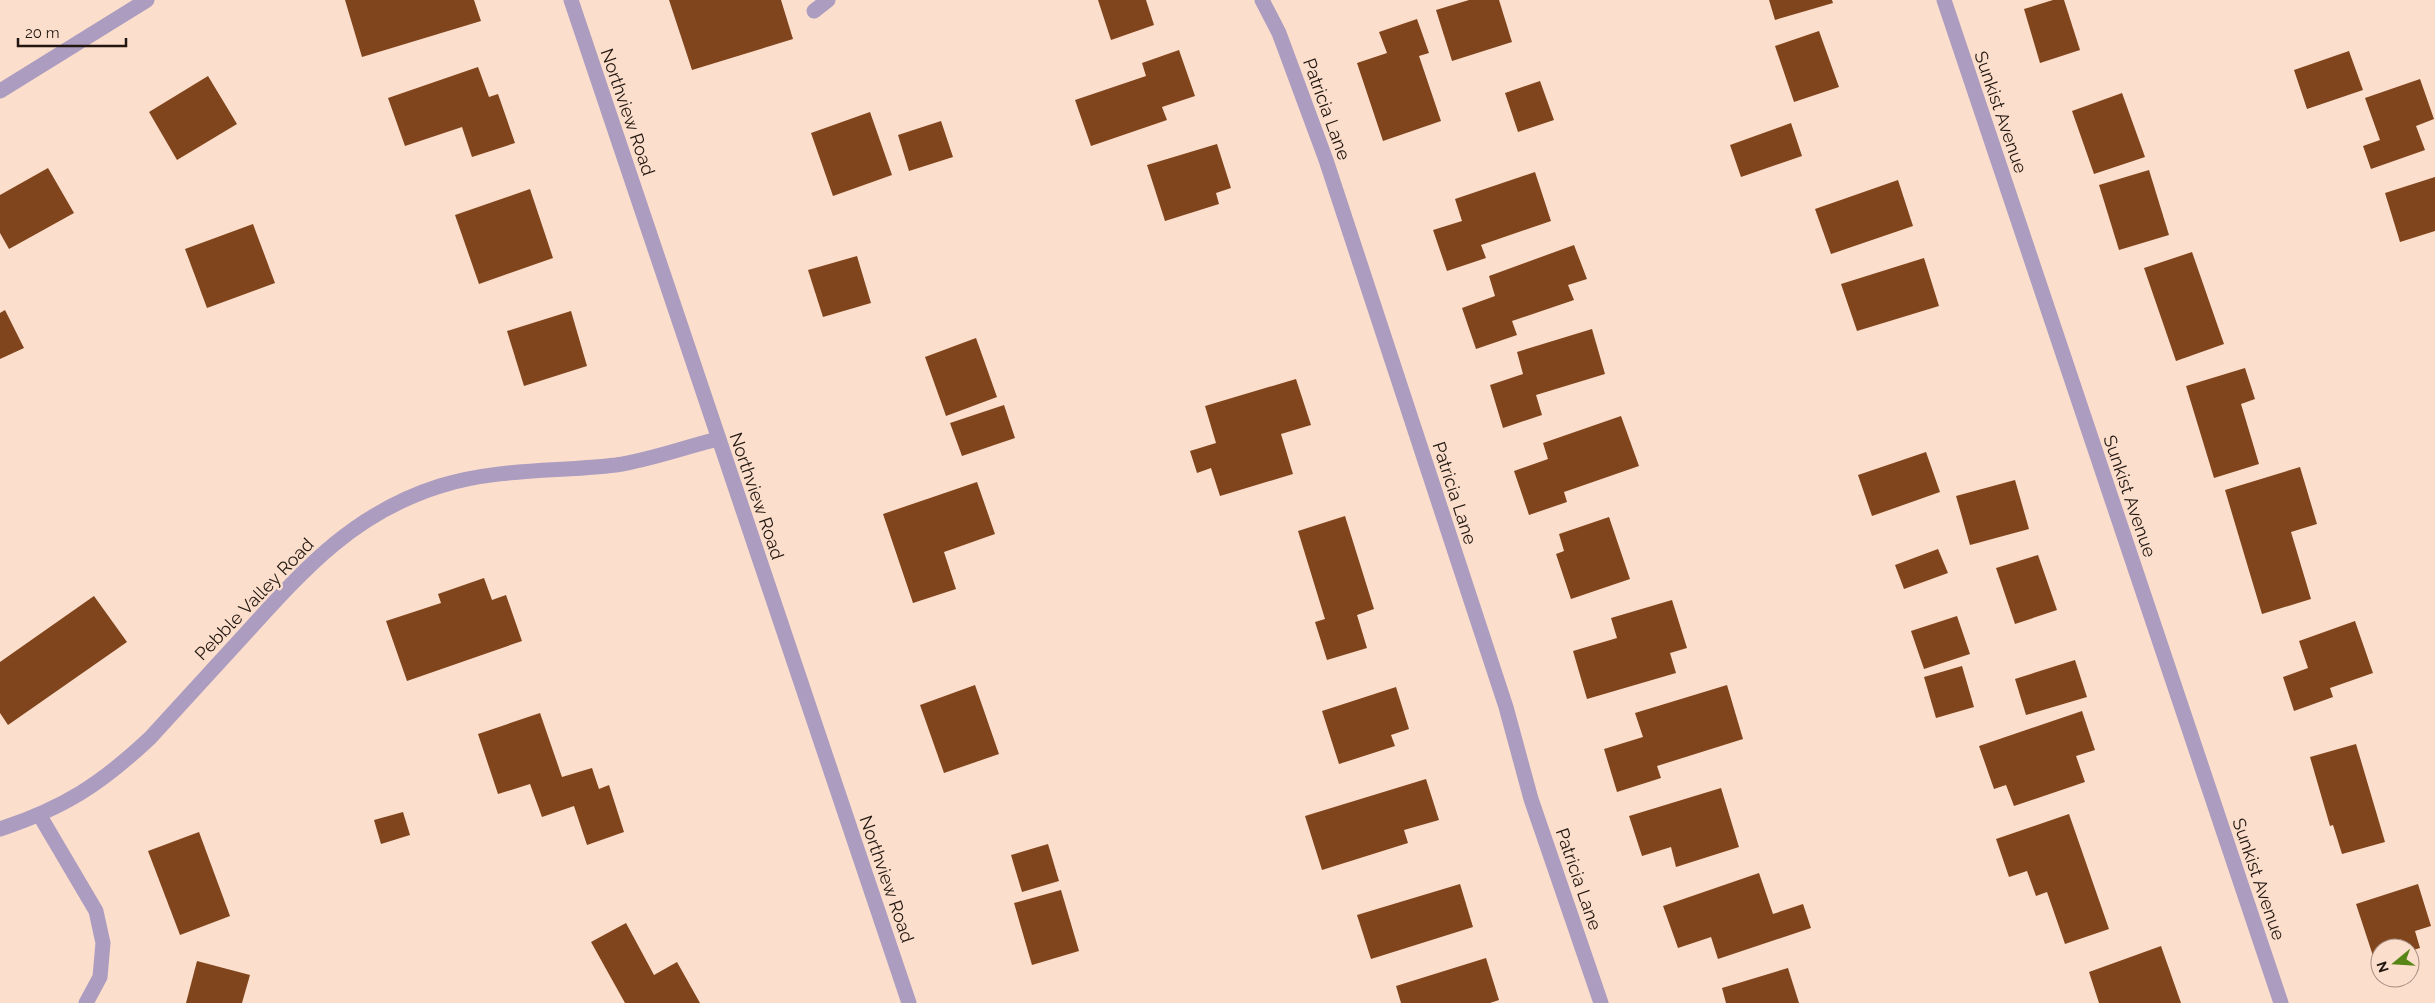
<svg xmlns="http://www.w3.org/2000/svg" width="2435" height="1003" font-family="Raleway,sans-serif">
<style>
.building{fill:#80451c}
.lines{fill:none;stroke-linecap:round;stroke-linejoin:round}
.service{stroke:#ab9cc0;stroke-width:15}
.minor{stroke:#ab9cc0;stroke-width:15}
.tertiary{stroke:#ab9cc0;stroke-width:15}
.labels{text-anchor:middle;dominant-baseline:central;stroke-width:5;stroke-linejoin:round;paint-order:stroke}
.street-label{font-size:18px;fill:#211710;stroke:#fcdecc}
</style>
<rect width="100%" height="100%" fill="#fcdecc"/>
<g class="building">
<polygon points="345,0 474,0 481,21 362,57"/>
<polygon points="669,0 781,0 793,39 692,70"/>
<polygon points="1098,0 1146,0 1154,25 1111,40"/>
<polygon points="1469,0 1499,0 1512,42 1452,61 1436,10"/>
<polygon points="1769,0 1832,0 1833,3 1775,20"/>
<polygon points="2053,0 2064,0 2080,50 2040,63 2024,9"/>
<polygon points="1417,19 1429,53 1419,56 1441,121 1383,141 1357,63 1387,53 1379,32"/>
<polygon points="1819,31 1839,87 1794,102 1775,46"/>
<polygon points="1179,50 1195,96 1162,107 1167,120 1091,146 1075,100 1146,76 1142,63"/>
<polygon points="2349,51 2363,90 2307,109 2294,70"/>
<polygon points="478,67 489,97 498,94 515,143 472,157 462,127 405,146 388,98"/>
<polygon points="208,76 237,124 177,160 149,112"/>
<polygon points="2420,79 2434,119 2416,126 2425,150 2371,169 2363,146 2380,140 2365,98"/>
<polygon points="1540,81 1554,120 1518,132 1505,93"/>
<polygon points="2122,93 2145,157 2094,174 2072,111"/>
<polygon points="870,112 892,175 833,196 811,133"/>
<polygon points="941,121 953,157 909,171 898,135"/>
<polygon points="1791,123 1802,156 1741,177 1730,145"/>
<polygon points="1217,144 1231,188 1216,193 1219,204 1165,221 1147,165"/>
<polygon points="48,168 74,213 9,249 0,233 0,195"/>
<polygon points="2149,170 2169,235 2119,250 2099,185"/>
<polygon points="1535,172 1551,221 1481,245 1486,258 1447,271 1433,230 1462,221 1455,199"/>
<polygon points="2435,177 2435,231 2400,242 2385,193"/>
<polygon points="1898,180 1913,226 1831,254 1815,209"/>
<polygon points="530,189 553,258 479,284 455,215"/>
<polygon points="253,224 275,283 207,308 185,249"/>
<polygon points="1574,245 1587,279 1568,285 1574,300 1512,321 1517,335 1476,349 1462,308 1495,296 1489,276"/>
<polygon points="2192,252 2224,344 2176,361 2144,268"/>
<polygon points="857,256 871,303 823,317 808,270"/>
<polygon points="1924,258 1939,306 1857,331 1841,284"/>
<polygon points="5,310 24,348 0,359 0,313"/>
<polygon points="571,311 587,366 524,386 507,331"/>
<polygon points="1592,329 1605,374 1536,395 1542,415 1503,428 1490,385 1523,374 1517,352"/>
<polygon points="976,338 997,397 946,416 925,357"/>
<polygon points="2245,368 2255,399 2241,404 2259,464 2214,478 2186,386"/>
<polygon points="1296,379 1311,425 1281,434 1293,474 1220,496 1211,468 1197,473 1190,451 1216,443 1205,406"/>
<polygon points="1004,405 1015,438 962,456 950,423"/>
<polygon points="1621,416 1639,466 1564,492 1567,502 1529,515 1514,471 1548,459 1543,443"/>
<polygon points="1926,452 1940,492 1872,516 1858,475"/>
<polygon points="2300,467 2317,524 2291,532 2311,599 2262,614 2225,490"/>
<polygon points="2015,480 2029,529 1970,545 1956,496"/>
<polygon points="977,482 995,534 944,552 956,589 913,603 883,514"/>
<polygon points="1345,516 1374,609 1357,615 1367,648 1327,660 1315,622 1325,619 1298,531"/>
<polygon points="1609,517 1630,579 1571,599 1556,554 1564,551 1559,534"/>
<polygon points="1938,549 1948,573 1904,589 1895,565"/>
<polygon points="2038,555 2057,610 2015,624 1996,568"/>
<polygon points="484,578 492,600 506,595 522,641 407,681 386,621 441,603 438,594"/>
<polygon points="94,596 127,642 8,725 0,713 0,662"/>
<polygon points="1672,600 1687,648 1670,653 1676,673 1587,699 1573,651 1617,638 1611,618"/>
<polygon points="1957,616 1970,654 1924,669 1911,631"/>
<polygon points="2355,621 2373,673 2330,688 2333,697 2294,711 2283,677 2308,668 2299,641"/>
<polygon points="2075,660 2087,697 2026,715 2015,679"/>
<polygon points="1962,666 1974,707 1936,718 1924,677"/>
<polygon points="975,685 999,754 944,773 920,705"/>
<polygon points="1727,685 1743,739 1657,766 1661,778 1617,792 1604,749 1643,737 1635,713"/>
<polygon points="1396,687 1409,729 1391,735 1395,746 1339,764 1322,711"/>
<polygon points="2082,711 2095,750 2076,756 2085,782 2014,806 2006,785 1994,789 1979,746"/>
<polygon points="540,713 562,777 592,768 599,789 609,785 624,832 587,845 574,806 542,817 530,784 498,794 478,734"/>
<polygon points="2356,744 2385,842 2342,854 2333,825 2330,826 2310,757"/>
<polygon points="1426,779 1439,820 1404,830 1408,843 1322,870 1305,816"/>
<polygon points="1721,788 1739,847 1676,867 1671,847 1642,856 1629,816"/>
<polygon points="403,812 410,835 381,844 374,820"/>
<polygon points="2069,814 2109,929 2065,944 2047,892 2036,896 2027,871 2009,877 1996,839"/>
<polygon points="199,832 230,916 180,935 148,851"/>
<polygon points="1048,844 1059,881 1022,892 1011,855"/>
<polygon points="1759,873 1773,914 1803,904 1811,928 1718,959 1711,937 1678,948 1663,906"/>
<polygon points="1460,884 1473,927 1371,959 1357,915"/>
<polygon points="2418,884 2431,926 2415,931 2420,948 2410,951 2410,948 2380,948 2380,961 2375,962 2356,904"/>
<polygon points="1061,890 1079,951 1032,965 1014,903"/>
<polygon points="626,923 654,975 677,962 700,1003 625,1003 591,942"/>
<polygon points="2161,946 2181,1003 2099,1003 2089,972"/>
<polygon points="1486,958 1499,1000 1490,1003 1401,1003 1396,986"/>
<polygon points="197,961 250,975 242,1003 186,1003"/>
<polygon points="1788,968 1799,1003 1726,1003 1722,988"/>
</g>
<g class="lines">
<polyline class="service" points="814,11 828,0"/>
<g class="minor">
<polyline points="1262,0 1279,33 1326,160 1506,707 1531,799 1601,1003"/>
<polyline points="1944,0 2281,1003"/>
<polyline points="0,91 147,0"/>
<polyline points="40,816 96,911 103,943 100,977 86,1003"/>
</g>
<g class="tertiary">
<polyline points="571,0 909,1003"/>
<path d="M0 829C64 808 101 784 150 738 183 702 215 667 247 632 305 568 354 513 440 486 497 468 557 472 616 465 650 460 685 447 718 439"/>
</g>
</g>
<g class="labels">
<g class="street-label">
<text transform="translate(1327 109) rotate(70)">Patricia Lane</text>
<text transform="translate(628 112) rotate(71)">Northview Road</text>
<text transform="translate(2001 112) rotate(71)">Sunkist Avenue</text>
<text transform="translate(1455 493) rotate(72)">Patricia Lane</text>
<text transform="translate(757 496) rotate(71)">Northview Road</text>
<text transform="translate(2130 496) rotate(71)">Sunkist Avenue</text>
<text transform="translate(254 599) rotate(-46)">Pebble Valley Road</text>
<text transform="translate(887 879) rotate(71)">Northview Road</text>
<text transform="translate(1579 879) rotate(71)">Patricia Lane</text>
<text transform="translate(2259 879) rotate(71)">Sunkist Avenue</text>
</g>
</g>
<g transform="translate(2395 963) rotate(252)"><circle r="24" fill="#fcdecc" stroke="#a48e81"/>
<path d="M0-4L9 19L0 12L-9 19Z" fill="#588616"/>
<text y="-8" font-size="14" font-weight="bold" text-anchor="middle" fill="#211710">N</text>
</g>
<path d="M18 38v8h108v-8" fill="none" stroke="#211710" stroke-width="2.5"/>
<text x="25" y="38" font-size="15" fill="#211710" stroke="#fcdecc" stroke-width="4" paint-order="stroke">20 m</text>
</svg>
